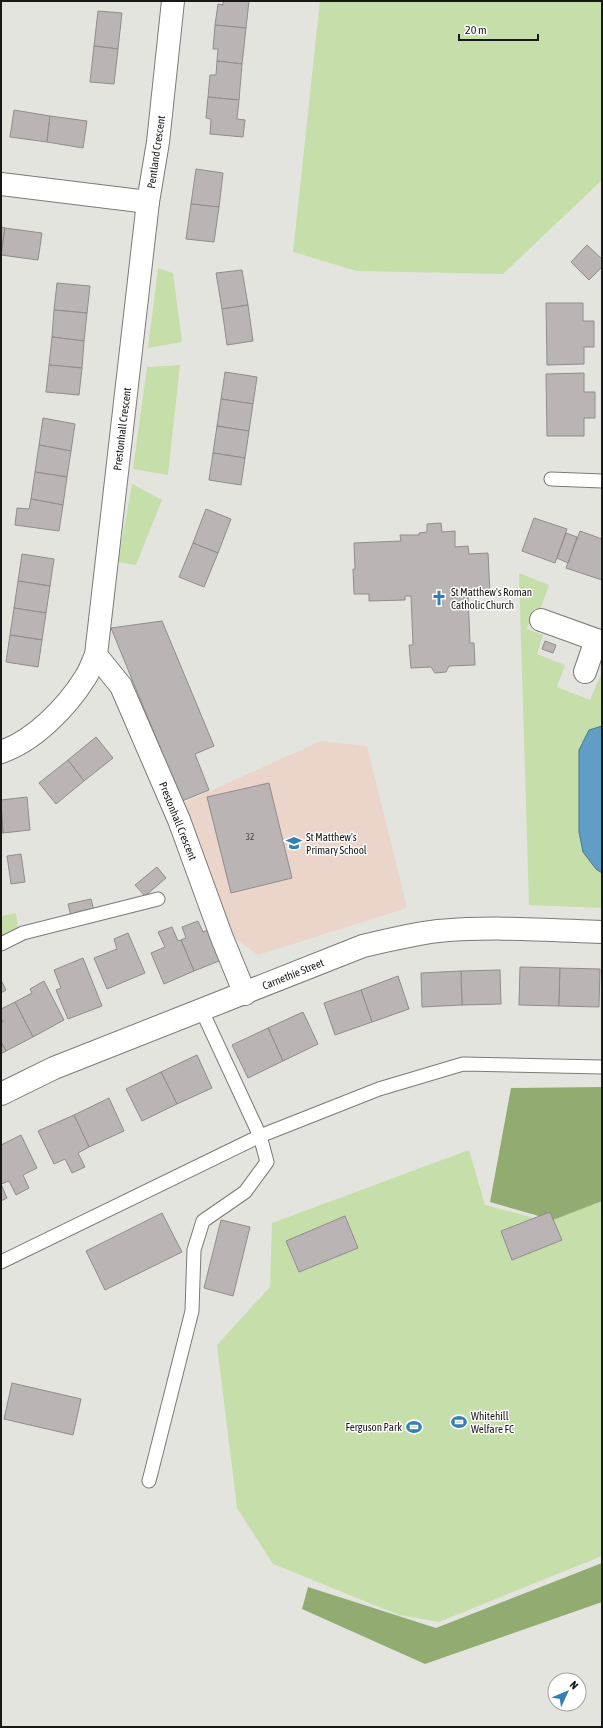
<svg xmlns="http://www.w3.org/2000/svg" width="603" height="1728" font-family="'Asap Condensed',sans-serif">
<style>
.education{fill:#ebd4c9}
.green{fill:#c6deaa}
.forest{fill:#91ab70}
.water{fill:#619dc5;stroke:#4b7590}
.building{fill:#bab4b4;stroke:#918c8c}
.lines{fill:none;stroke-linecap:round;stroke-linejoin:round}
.lane-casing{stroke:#7a7a76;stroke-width:15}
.street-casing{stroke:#7a7a76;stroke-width:24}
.secondary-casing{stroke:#7a7a76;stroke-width:24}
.lane{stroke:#fff;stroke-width:13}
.street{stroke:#fff;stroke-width:22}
.secondary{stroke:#fff;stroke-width:22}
.labels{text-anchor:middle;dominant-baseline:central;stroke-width:3;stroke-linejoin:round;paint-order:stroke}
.number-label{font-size:9px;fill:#403f3e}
.street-label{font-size:11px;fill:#181816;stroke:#fff}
.poi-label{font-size:11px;fill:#181816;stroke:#fff;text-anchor:start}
</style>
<rect width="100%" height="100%" fill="#e4e4df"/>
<polygon class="education" points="321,741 367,746 407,908 258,955 232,936 181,804"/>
<g class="green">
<polygon points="320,1 602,1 602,180 503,274 357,271 293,252"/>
<polygon points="158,268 173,273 182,342 148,348"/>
<polygon points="180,365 168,475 133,469 147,367"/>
<polygon points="132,484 162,500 136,565 118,562"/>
<polygon points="519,573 549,585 540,610 535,608 527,629 543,635 537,654 565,665 557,687 590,700 602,672 602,908 529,905"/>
<polygon points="16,913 18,927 15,932 1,938 1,916"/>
<polygon points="469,1150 485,1205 549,1222 602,1199 602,1556 439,1622 399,1615 273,1564 237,1508 217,1345 270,1287 272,1223"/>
</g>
<g class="forest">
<polygon points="602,1087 602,1201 553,1220 490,1202 511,1088"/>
<polygon points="602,1563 602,1602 425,1664 302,1609 308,1587 436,1628"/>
</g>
<polygon class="water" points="602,726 602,873 596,869 583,852 579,832 579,750 589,730"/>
<g class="building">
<polygon points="223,1 249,1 246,28 215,25 218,4 223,5"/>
<polygon points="98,11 122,13 118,49 94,46"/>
<polygon points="215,25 246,28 242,64 217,61 218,49 213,49"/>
<polygon points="94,46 118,49 114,84 90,82"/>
<polygon points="217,61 242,64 239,100 208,97 210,75 216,75"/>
<polygon points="208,97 239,100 237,119 245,120 243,137 210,134 211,119 206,118"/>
<polygon points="14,110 50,116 47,142 10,137"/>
<polygon points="50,116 87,121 83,148 47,142"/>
<polygon points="196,169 223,173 219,207 191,204"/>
<polygon points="191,204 219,207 214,242 186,239"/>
<polygon points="1,227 5,228 1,255"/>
<polygon points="5,228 42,233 38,260 1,255"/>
<polygon points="587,245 602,259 602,267 589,280 571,262"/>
<polygon points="242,270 248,305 222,309 216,273"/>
<polygon points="57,283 90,286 87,313 54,310"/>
<polygon points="546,303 583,303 583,321 594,321 594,347 584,347 584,364 547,365"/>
<polygon points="248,305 253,341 227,345 222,309"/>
<polygon points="54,310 87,313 84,341 52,337"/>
<polygon points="52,337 84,341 82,368 49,365"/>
<polygon points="49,365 82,368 79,395 46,392"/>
<polygon points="225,372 257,377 253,404 221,399"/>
<polygon points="584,373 584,392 595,392 595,418 584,418 584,436 547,436 546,374"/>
<polygon points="221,399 253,404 249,431 217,426"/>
<polygon points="43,418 75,424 71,451 39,445"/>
<polygon points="217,426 249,431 245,458 213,453"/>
<polygon points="39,445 71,451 67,477 35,472"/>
<polygon points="213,453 245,458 241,485 209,480"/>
<polygon points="35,472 67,477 63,505 31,499"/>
<polygon points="31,499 63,505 59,531 15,525 17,508 29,509"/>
<polygon points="206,509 231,519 218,553 193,543"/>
<polygon points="534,518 567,529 555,563 522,551"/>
<polygon points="441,523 442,532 455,531 455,547 468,546 469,554 488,553 490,593 468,594 470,643 474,643 475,665 449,666 446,672 435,673 431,667 411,668 409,645 413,645 411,596 405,596 405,600 369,601 369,594 354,594 353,569 355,569 354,543 401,541 400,535 419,535 419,533 427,532 427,524"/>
<polygon points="580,531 602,539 602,580 566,568"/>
<polygon points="566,533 577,537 568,563 557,558"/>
<polygon points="193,543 218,553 204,587 179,577"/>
<polygon points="22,554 54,559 50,586 18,581"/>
<polygon points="18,581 50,586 46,613 14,608"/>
<polygon points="14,608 46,613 42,640 10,635"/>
<polygon points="162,621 214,746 195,754 209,790 182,801 111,628"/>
<polygon points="10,635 42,640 38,667 6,662"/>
<polygon points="545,641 556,645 553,653 542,649"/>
<polygon points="96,737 113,758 84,781 68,760"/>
<polygon points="68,760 84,781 56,804 39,783"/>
<polygon points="269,783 292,878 231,893 207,797"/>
<polygon points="27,797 30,830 3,833 1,800"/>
<polygon points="1,816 3,833 1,833"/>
<polygon points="21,854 25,882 11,884 7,856"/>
<polygon points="157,867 166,878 145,896 135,885"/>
<polygon points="91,899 94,911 71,916 68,904"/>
<polygon points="198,921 203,932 212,928 224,959 194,971 181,940 186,938 182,927"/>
<polygon points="172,927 178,941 181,940 194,971 164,984 151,953 165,947 158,932"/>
<polygon points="128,933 145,973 107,989 94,958 117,949 114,939"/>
<polygon points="83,958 102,1006 68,1019 56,990 61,988 54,970"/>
<polygon points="520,967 560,968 559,1006 519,1005"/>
<polygon points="560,968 600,969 599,1007 559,1006"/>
<polygon points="500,970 501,1004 462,1005 461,971"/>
<polygon points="461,971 462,1005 422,1007 421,973"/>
<polygon points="398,976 409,1009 372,1022 361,990"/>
<polygon points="1,980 6,990 1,993"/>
<polygon points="44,981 64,1020 33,1037 15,1002 32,993 30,989"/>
<polygon points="361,990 372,1022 335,1035 324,1003"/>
<polygon points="15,1002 33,1037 6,1051 1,1042 1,1023 3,1022 1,1018 1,1009"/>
<polygon points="303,1012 318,1044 283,1061 268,1028"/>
<polygon points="268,1028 283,1061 248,1078 232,1045"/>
<polygon points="1,1042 6,1051 1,1054"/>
<polygon points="197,1055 212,1088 177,1104 161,1072"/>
<polygon points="161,1072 177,1104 142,1121 126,1089"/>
<polygon points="109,1098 124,1131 89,1147 74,1115"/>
<polygon points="74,1115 89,1147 78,1153 85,1167 72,1173 65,1159 54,1164 38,1131"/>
<polygon points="21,1135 37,1168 23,1175 29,1188 16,1195 9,1181 1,1184 1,1145"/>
<polygon points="1,1184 7,1198 1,1201"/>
<polygon points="550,1212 562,1240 512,1260 501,1231"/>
<polygon points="162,1213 182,1252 105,1290 86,1251"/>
<polygon points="345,1216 358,1248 299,1272 286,1241"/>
<polygon points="221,1220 250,1227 233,1296 204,1288"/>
<polygon points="12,1383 81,1399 73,1435 4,1419"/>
</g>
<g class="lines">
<defs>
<g id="lane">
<polyline points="551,479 602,481"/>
<polyline points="1,944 23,933 158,899"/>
<polyline points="1,1262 260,1136 379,1089 463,1064 602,1067"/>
<polyline points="149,1481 192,1311 194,1250 203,1221 245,1192 267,1162 260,1136 202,1011"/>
</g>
<g id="street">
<polyline points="1,184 148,202"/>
<polyline points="541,620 602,642"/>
<polyline points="96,655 121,686 179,820 222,938 245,994"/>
<polyline points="585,672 596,640"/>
<path d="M1 752C34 741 67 707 85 678 90 671 92 663 96 655L148 202 158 142 173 1"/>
</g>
<path id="secondary" d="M1 1094 54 1068 363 946C388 940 413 934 438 931 492 926 547 930 602 932"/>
</defs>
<use href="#lane" class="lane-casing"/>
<use href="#street" class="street-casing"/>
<use href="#secondary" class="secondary-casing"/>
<use href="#lane" class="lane"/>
<use href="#street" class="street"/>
<use href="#secondary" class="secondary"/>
</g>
<defs>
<symbol id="church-bare" viewBox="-9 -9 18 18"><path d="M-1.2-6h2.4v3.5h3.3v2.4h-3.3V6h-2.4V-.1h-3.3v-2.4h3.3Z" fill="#3480b3" stroke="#fff" stroke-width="2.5" paint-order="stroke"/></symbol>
<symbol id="school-bare" viewBox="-9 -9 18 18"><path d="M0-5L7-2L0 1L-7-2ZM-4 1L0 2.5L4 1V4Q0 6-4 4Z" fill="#3480b3" stroke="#fff" stroke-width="2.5" paint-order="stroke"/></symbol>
<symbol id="stadium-bare" viewBox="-9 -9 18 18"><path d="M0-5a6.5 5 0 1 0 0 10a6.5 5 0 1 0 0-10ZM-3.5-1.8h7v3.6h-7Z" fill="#3480b3" stroke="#fff" stroke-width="2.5" paint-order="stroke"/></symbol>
</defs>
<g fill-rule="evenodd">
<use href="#church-bare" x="428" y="587" width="22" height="22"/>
<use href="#school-bare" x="283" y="832" width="22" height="22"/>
<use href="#stadium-bare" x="448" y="1411" width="22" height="22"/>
<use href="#stadium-bare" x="403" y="1416" width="22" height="22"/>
</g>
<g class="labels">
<g class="number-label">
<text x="250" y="837">32</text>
</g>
<g class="street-label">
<text transform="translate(156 152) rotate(-82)">Pentland Crescent</text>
<text transform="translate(122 429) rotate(-83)">Prestonhall Crescent</text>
<text transform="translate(178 821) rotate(68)">Prestonhall Crescent</text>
<text transform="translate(293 974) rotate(-22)">Carnethie Street</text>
</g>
<g class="poi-label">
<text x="451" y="592">St Matthew's Roman<tspan x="451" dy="13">Catholic Church</tspan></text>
<text x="306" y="837">St Matthew's<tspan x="306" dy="13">Primary School</tspan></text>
<text x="471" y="1416">Whitehill<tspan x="471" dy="13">Welfare FC</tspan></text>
<text x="402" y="1427" text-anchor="end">Ferguson Park</text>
</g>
</g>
<rect width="603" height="1728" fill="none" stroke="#181816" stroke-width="4"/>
<g transform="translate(567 1692) rotate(46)"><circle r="19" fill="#ffffff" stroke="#a3a3a2"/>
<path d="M0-3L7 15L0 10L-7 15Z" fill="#3480b3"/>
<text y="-6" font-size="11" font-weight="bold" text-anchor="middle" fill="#181816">N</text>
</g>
<path d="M459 34v6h79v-6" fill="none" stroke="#181816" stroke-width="2"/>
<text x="465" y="34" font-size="12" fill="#181816" stroke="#ffffff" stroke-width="3" paint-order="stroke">20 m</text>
</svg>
